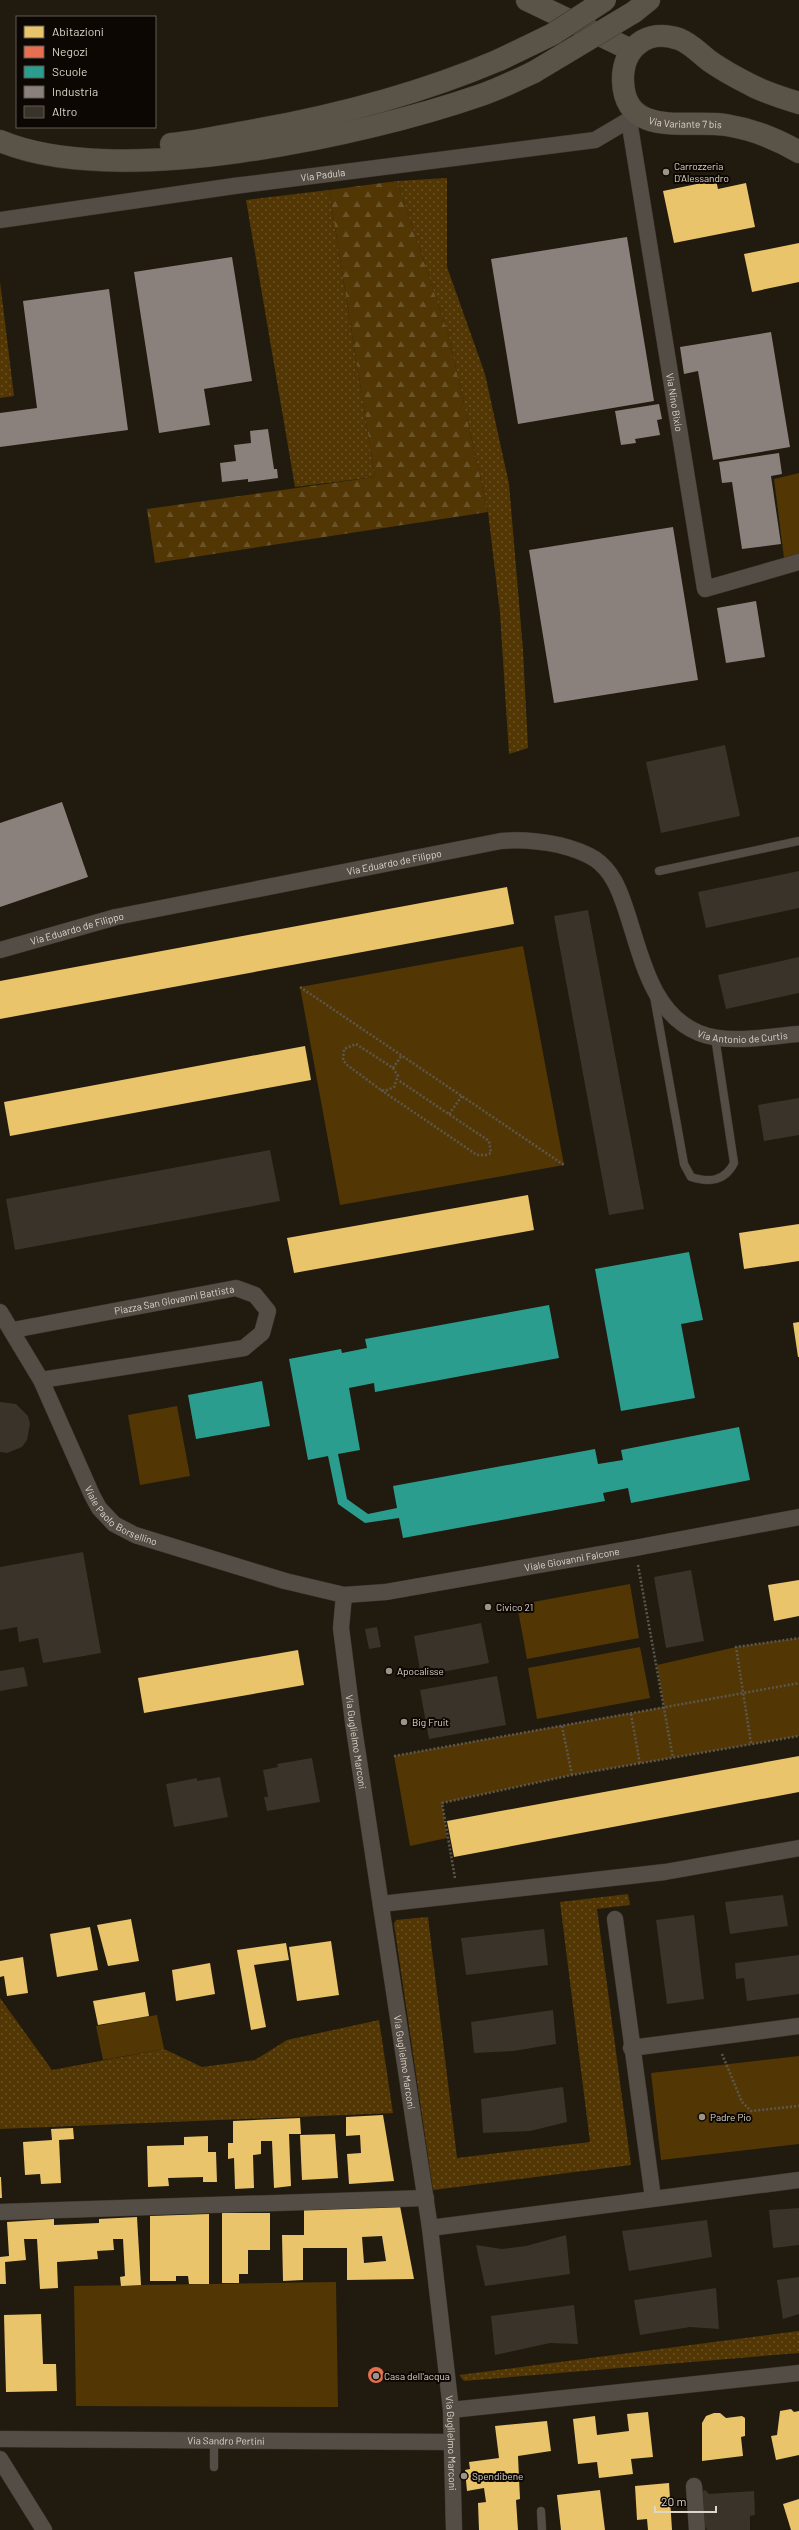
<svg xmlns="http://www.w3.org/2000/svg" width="799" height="2530" font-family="Barlow,sans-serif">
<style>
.grass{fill:url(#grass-dots)}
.forest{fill:url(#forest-firs)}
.green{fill:#523705}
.homes{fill:#e9c46a;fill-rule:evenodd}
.shops{fill:#e76f51}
.schools{fill:#2a9d8f}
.industry{fill:#8a817c}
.building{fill:#393329}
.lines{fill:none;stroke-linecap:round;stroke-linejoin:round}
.lane-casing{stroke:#39342d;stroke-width:9}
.street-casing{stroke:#39342d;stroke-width:17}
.primary-casing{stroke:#39342d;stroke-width:23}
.path{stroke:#5c5750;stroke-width:2.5;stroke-dasharray:2 2;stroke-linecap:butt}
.lane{stroke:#534d46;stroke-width:8}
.street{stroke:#534d46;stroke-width:16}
.primary{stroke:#5a5348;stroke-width:22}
.primary-bridge-casing{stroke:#39342d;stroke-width:23;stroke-linecap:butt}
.primary-bridge{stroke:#5a5348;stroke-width:22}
.poi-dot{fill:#9c9489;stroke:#0c0702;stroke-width:1.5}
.labels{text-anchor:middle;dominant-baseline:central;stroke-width:4;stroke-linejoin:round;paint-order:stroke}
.street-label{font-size:10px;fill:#ded6ca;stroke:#0c0702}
.poi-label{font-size:10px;fill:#ded6ca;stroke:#0c0702;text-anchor:start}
</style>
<defs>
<pattern id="grass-dots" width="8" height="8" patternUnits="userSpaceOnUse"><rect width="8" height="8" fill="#523705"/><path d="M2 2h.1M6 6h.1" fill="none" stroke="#6a5328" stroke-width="1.8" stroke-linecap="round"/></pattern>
<pattern id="forest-firs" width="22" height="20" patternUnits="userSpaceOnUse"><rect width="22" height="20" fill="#523705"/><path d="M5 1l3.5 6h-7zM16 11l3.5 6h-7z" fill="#6a5328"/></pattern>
</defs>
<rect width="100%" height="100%" fill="#211a0f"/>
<g class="grass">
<polygon points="447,178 447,267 485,374 509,484 523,650 528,748 509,754 500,613 488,512 449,337 397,181"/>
<polygon points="329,190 375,477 295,487 246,200"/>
<polygon points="0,282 14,396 0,398"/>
<polygon points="628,1894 630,1905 597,1909 631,2165 433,2190 394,1924 396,1920 428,1917 457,2158 590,2142 560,1902"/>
<polygon points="0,1998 52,2070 164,2049 202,2067 255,2060 287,2040 379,2020 393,2113 0,2129"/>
<polygon points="799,2331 799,2353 464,2381 459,2375"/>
</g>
<polygon class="forest" points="397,181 449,337 488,512 155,563 147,509 375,477 329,190"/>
<g class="green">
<polygon points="799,473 799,554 784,558 774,479"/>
<polygon points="523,946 564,1165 340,1205 300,987"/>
<polygon points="177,1406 190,1476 140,1485 128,1415"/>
<polygon points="630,1584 639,1638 527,1659 517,1605"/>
<polygon points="799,1638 799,1736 572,1775 442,1803 447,1838 410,1846 394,1756 664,1707 657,1665 736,1647"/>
<polygon points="640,1647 650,1698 537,1719 528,1668"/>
<polygon points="157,2015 164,2049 103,2060 96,2026"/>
<polygon points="799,2056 799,2144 661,2160 651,2073"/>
<polygon points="336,2282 338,2407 76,2406 74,2286"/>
</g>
<g class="homes">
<polygon points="716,180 718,189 746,183 755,227 674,243 663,191"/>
<polygon points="799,243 799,282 752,292 744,254"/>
<polygon points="507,887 514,924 0,1019 0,981"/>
<polygon points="305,1046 311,1080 10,1136 4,1102"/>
<polygon points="528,1195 534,1230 294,1273 287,1238"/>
<polygon points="799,1224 799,1261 744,1269 739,1233"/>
<polygon points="799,1322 799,1357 798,1357 793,1323"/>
<polygon points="799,1580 799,1616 774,1621 768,1585"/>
<polygon points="298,1650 304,1685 144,1713 138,1678"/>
<polygon points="799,1756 799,1792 454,1857 447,1821"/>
<polygon points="131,1919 139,1961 108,1966 97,1925"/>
<polygon points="90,1927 98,1970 57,1977 50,1934"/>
<polygon points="331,1941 339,1995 297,2001 289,1947"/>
<polygon points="286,1943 289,1960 254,1965 266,2027 251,2030 237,1950"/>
<polygon points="23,1957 28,1993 7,1996 4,1976 0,1977 0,1961"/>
<polygon points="210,1963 215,1994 176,2001 172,1970"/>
<polygon points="145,1992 149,2016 98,2025 93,2001"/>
<polygon points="383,2115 394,2181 349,2184 347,2154 361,2153 360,2135 346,2136 346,2117"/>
<polygon points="300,2118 301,2134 289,2134 291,2186 274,2188 272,2141 261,2141 261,2154 253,2155 254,2188 235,2189 234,2158 228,2159 228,2143 233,2143 233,2121"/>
<polygon points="73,2128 74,2139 59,2140 61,2183 41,2184 40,2174 25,2175 23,2142 52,2140 51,2129"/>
<polygon points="335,2134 338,2178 302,2180 300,2135"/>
<polygon points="208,2136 208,2152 216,2152 217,2182 203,2182 203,2177 168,2178 169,2186 148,2187 147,2146 184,2145 184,2137"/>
<polygon points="0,2177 1,2177 2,2198 0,2198"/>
<path d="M400 2206 414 2279 347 2280V2248H303V2280L283 2281 282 2235H304V2209ZM382 2236 386 2261 364 2263 362 2237Z"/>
<polygon points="222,2213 270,2213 270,2250 248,2250 248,2274 239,2274 239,2283 222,2283"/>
<polygon points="209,2214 209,2284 189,2284 188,2276 176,2276 176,2281 150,2281 150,2216"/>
<polygon points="137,2217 141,2285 121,2286 120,2277 125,2276 123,2239 113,2239 114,2250 97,2251 98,2259 57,2262 58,2288 40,2289 37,2239 24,2239 26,2260 5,2262 6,2284 0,2284 0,2257 9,2256 7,2222 54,2219 54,2225 99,2223 99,2219"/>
<polygon points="41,2314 43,2364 56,2364 57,2391 6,2392 4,2315"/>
<polygon points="791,2409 794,2412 799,2411 799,2455 776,2460 771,2436 777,2435 780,2411"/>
<polygon points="648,2412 653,2457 631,2459 633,2474 599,2478 597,2462 578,2464 573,2419 595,2416 597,2435 629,2431 627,2414"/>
<polygon points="714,2413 720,2413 726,2418 742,2416 745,2418 745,2436 741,2437 743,2456 702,2461 702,2423 706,2416"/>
<polygon points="547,2421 551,2451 518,2456 520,2499 516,2500 518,2530 479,2530 478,2503 486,2502 484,2488 467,2491 465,2470 470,2469 469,2462 499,2458 495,2426"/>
<polygon points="669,2483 672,2530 648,2530 647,2519 637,2520 635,2486"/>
<polygon points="600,2490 605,2530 561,2530 557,2495"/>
<polygon points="799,2499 799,2530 791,2530 783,2504"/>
</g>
<circle class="shops" cx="376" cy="2375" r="8"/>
<g class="schools">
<polygon points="689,1252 703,1320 681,1324 695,1398 621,1411 595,1269"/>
<polygon points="549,1305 559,1358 375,1392 374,1383 349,1388 360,1450 338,1454 347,1499 368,1514 397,1508 393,1486 595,1449 598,1464 623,1460 621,1450 739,1427 750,1480 631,1503 628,1488 603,1493 605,1501 403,1538 399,1518 365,1523 338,1504 328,1456 308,1460 289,1359 341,1349 342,1353 367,1348 365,1339"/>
<polygon points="262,1381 270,1426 196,1439 188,1395"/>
</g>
<g class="industry">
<polygon points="627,237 654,401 518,424 491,259"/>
<polygon points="232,257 252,381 204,389 210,425 159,433 134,272"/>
<polygon points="109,289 128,430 0,447 0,413 37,408 23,301"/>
<polygon points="771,332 790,447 713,460 698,371 684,374 680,347"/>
<polygon points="659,404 662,419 657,420 660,435 635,439 636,443 621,445 615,411"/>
<polygon points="268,429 274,469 277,469 278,478 248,482 248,479 222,482 220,463 236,461 234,445 251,443 250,431"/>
<polygon points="779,453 782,474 771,476 781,544 742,549 732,482 722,483 719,462"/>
<polygon points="673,527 698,680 554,703 529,550"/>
<polygon points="756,601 765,657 726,663 717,608"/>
<polygon points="62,802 88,877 0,907 0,823"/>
</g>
<g class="building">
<polygon points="725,745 740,816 661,833 646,762"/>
<polygon points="799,871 799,908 706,928 698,892"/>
<polygon points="588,910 644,1209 609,1215 554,916"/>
<polygon points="799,957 799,993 726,1009 718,975"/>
<polygon points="799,1098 799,1135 764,1141 758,1105"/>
<polygon points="270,1150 280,1201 15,1250 6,1199"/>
<polygon points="0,1402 16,1404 28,1416 30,1424 27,1440 22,1447 7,1453 0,1452"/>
<polygon points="83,1552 101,1653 43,1663 38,1638 19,1642 17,1627 0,1630 0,1567"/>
<polygon points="691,1570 704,1641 666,1648 654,1577"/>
<polygon points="481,1623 489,1663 421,1676 414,1636"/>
<polygon points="377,1627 381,1647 369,1649 365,1629"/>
<polygon points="24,1667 28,1686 0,1691 0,1671"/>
<polygon points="497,1676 506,1725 429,1739 420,1690"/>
<polygon points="312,1758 320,1802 267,1811 264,1797 268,1797 263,1770 278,1767 277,1764"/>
<polygon points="220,1777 228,1817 174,1827 166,1784 197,1778 197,1781"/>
<polygon points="783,1895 788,1926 730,1934 725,1902"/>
<polygon points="694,1915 704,1999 667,2004 656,1920"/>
<polygon points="544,1929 548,1965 466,1975 461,1938"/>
<polygon points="799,1955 799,1994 747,2001 744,1978 736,1979 735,1963"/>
<polygon points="553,2010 556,2044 513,2051 474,2053 471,2022"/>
<polygon points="563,2087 567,2122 530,2131 483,2133 481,2099"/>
<polygon points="799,2208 799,2245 773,2248 769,2210"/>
<polygon points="707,2220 712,2257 629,2271 622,2231"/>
<polygon points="566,2235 570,2274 485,2286 476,2245 502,2249 526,2246"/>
<polygon points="799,2277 799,2314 783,2319 777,2280"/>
<polygon points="716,2288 719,2329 690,2327 640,2335 634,2300"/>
<polygon points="574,2305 578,2344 550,2343 495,2355 491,2316"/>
<polygon points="705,2490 709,2494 754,2491 755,2515 750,2516 750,2530 707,2530 701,2519 700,2493"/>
</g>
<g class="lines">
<defs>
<g id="lane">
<polyline points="659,871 799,841"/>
<path d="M654 996 684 1164 691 1177C710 1183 725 1181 734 1163L715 1037"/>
<polyline points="214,2467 214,2440"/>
<polyline points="541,2511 542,2530"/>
</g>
<g id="street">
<path id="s1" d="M629 120 705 589 799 562"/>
<path id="s2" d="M0 220 234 186 595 140 639 114"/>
<path id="s3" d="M0 950 116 917 501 841C521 839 539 841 559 845 571 848 584 852 595 859 612 871 619 889 625 907 641 953 650 1013 699 1033 729 1045 768 1036 799 1034"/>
<path id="s4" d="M0 1312 41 1380 92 1495 99 1508 114 1524 135 1535 285 1581 344 1595 386 1592 635 1548 799 1517"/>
<path id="s5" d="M13 1330 236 1288 255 1295 268 1311 262 1333 244 1348 41 1380"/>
<path id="s6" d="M344 1595 341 1628 353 1722 430 2228 451 2410 454 2530"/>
<polyline points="381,1904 665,1872 799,1848"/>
<polyline points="615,1919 653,2198"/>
<polyline points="631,2048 799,2026"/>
<polyline points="0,2212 426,2198"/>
<polyline points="430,2228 799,2180"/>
<polyline points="451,2410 799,2373"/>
<path id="s7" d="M0 2439 451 2442"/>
<polyline points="0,2459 44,2530"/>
<polyline points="694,2486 697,2530"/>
</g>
<g id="primary">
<polyline points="527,0 631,50"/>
<polyline points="634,12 649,0"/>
<path id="s8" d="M799 103C783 98 766 93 751 85 737 78 724 71 711 62 701 55 692 44 679 39 647 28 622 48 623 81 625 139 689 119 726 125 751 129 777 139 799 152"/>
<path d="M0 141C117 190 363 136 481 95 499 89 517 80 534 72"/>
<path d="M171 144C196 142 220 136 244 132 331 117 417 95 499 60"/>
</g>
</defs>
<use href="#lane" class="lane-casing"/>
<use href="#street" class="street-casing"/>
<use href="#primary" class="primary-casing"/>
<g class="path">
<polyline points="300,987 564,1165"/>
<polygon points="356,1044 393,1068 398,1076 394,1087 385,1091 381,1090 347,1065 343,1060 344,1049"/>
<polyline points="393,1068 402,1055"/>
<polyline points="381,1090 477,1155 486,1155 491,1153 489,1141 398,1080"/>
<polyline points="449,1114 462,1096"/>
<polyline points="638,1565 673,1758"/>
<polyline points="631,1714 640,1764"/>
<polyline points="562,1726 572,1775"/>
<polyline points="751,1743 736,1647 799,1638"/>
<polyline points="394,1756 799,1683"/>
<polyline points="455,1878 442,1803 572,1775 799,1736"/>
<polyline points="722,2054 742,2102 751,2111 799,2106"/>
</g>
<use href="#lane" class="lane"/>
<use href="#street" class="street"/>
<use href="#primary" class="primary"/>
<defs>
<g id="primary-bridge">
<polyline points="499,60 553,34 605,0"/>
<polyline points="534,72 634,12"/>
</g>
</defs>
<use href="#primary-bridge" class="primary-bridge-casing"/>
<use href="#primary-bridge" class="primary-bridge"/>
</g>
<g class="poi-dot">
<circle cx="666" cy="172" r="4"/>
<circle cx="488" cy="1607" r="4"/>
<circle cx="389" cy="1671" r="4"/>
<circle cx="404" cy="1722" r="4"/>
<circle cx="702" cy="2117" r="4"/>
<circle cx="376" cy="2376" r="4"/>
<circle cx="464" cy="2476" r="4"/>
</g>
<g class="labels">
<g class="street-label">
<text stroke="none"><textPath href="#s8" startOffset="308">Via Variante 7 bis</textPath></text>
<text stroke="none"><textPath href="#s2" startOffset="326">Via Padula</textPath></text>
<text stroke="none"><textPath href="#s1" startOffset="286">Via Nino Bixio</textPath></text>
<text stroke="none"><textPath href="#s3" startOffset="404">Via Eduardo de Filippo</textPath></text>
<text stroke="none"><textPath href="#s3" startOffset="80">Via Eduardo de Filippo</textPath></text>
<text stroke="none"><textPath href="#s3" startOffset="863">Via Antonio de Curtis</textPath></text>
<text stroke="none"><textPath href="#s5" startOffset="164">Piazza San Giovanni Battista</textPath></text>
<text stroke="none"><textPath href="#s4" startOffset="242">Viale Paolo Borsellino</textPath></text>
<text stroke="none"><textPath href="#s4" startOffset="714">Viale Giovanni Falcone</textPath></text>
<text stroke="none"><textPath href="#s6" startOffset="148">Via Guglielmo Marconi</textPath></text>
<text stroke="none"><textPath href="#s6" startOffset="472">Via Guglielmo Marconi</textPath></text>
<text stroke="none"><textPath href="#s7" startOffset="226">Via Sandro Pertini</textPath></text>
<text stroke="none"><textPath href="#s6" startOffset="856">Via Guglielmo Marconi</textPath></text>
</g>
<g class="poi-label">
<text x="674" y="166">Carrozzeria<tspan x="674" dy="12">D'Alessandro</tspan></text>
<text x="496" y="1607">Civico 21</text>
<text x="397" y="1671">Apocalisse</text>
<text x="412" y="1722">Big Fruit</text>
<text x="710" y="2117">Padre Pio</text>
<text x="384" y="2376">Casa dell'acqua</text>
<text x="472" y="2476">Spendibene</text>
</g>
</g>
<rect x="16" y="16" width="140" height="112" fill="#0c0702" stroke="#605a52"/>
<rect x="24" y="26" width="20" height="12" fill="#e9c46a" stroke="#605a52"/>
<text x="52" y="36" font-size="12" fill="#ded6ca">Abitazioni</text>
<rect x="24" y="46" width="20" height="12" fill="#e76f51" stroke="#605a52"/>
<text x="52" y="56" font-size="12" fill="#ded6ca">Negozi</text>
<rect x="24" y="66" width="20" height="12" fill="#2a9d8f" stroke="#605a52"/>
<text x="52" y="76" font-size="12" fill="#ded6ca">Scuole</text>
<rect x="24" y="86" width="20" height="12" fill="#8a817c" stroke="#605a52"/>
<text x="52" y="96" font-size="12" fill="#ded6ca">Industria</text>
<rect x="24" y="106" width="20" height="12" fill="#393329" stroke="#605a52"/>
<text x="52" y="116" font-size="12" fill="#ded6ca">Altro</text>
<path d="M655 2506v6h61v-6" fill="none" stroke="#ded6ca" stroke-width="2"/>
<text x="661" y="2506" font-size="12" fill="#ded6ca" stroke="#0c0702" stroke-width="3" paint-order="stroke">20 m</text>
</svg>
